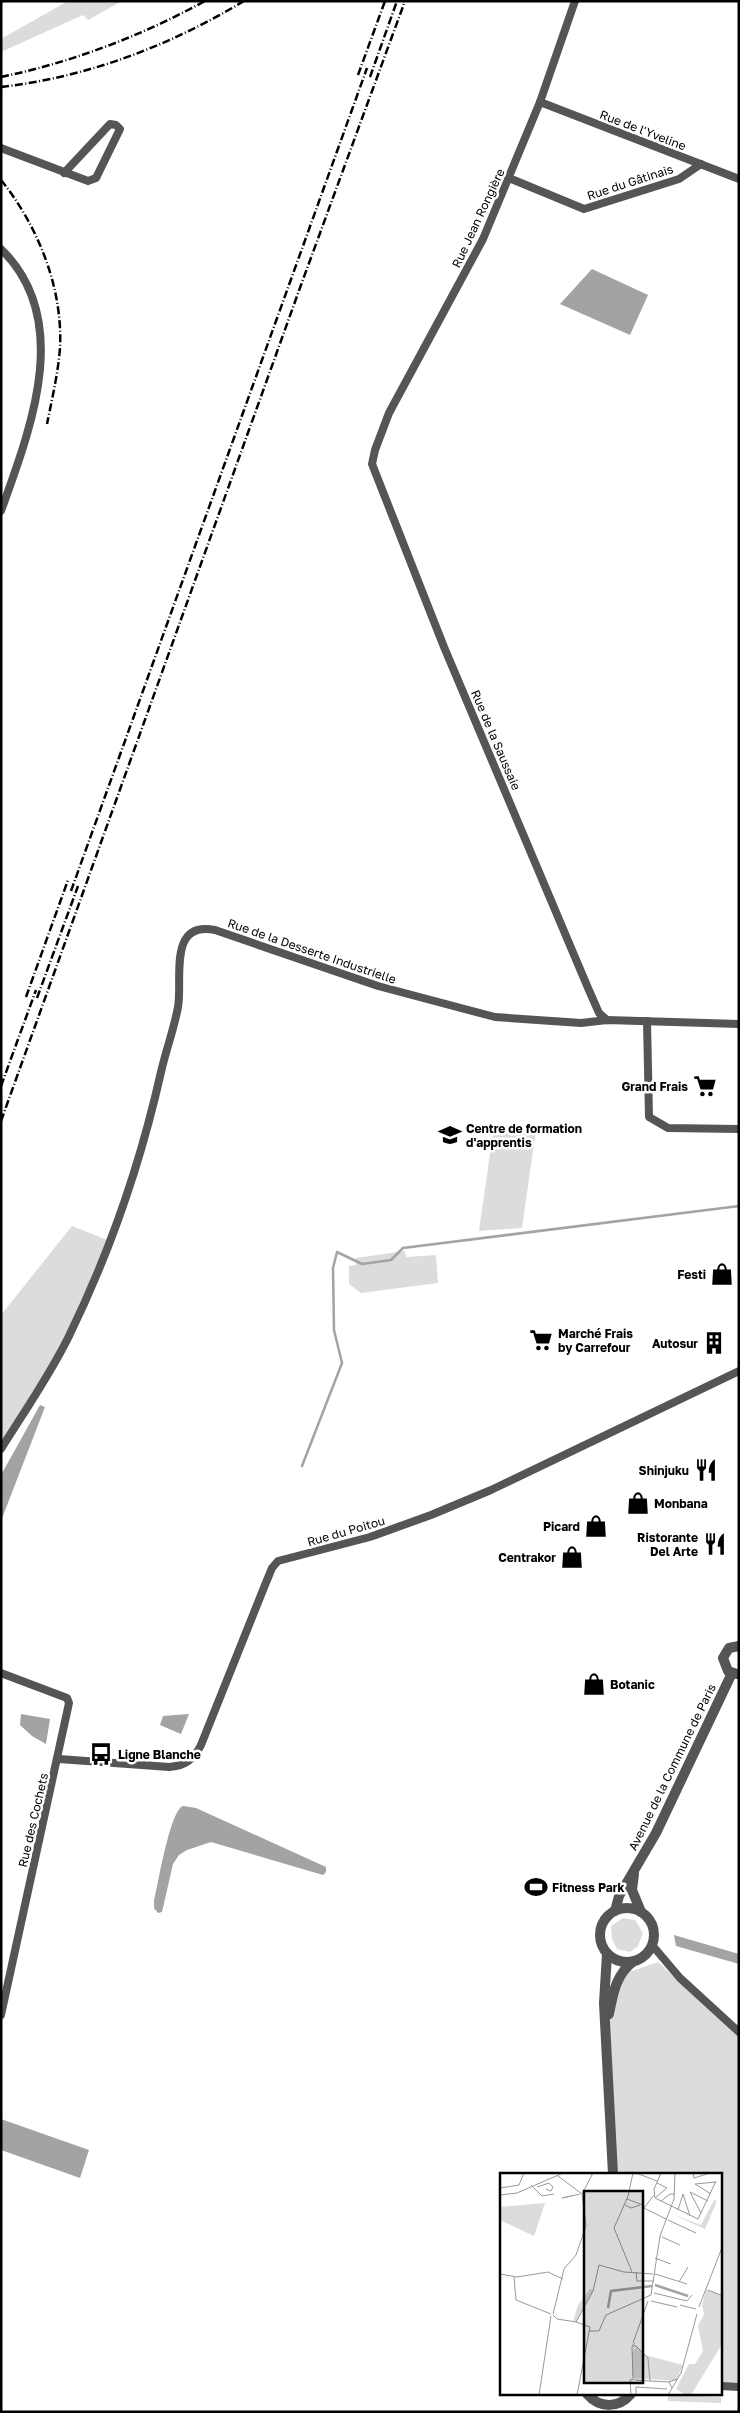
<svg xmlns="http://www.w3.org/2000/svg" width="740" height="2413" font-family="'Golos Text',sans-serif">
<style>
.green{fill:#dcdcdc}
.water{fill:#a3a3a3}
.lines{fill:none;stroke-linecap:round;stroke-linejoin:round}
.stream{stroke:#a3a3a3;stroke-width:2.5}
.minor{stroke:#555;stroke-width:8}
.tertiary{stroke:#555;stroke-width:10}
.rail{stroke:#000;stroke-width:2.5;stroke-dasharray:8 2.5 1 2.5;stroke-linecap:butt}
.labels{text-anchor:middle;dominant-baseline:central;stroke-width:5;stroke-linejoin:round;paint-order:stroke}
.street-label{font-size:12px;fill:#000;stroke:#fff}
.poi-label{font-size:12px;font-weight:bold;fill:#000;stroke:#fff;text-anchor:end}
.inset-river{fill:none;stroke:#a3a3a3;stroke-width:2.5}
.inset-road{fill:none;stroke:#999;stroke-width:1}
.view{fill:#000;fill-opacity:0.15;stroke:#000;stroke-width:2.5}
.inset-edge{fill:none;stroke:#000;stroke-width:2.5}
</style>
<rect width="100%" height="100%" fill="#fff"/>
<g class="green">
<polygon points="68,1 122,1 88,20 83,15 1,52 1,39"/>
<polygon points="494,1126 536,1130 522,1228 479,1231"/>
<polygon points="72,1226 110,1241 70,1336 1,1450 1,1315"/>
<polygon points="405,1251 406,1257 436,1255 438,1283 361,1293 349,1284 349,1266 356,1265 356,1258"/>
<polygon points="623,1918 635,1920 643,1933 638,1946 630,1952 617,1949 612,1939 611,1926"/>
<polygon points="658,1962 739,2036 739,2384 721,2383 721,2174 615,2174 608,2030 612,2003 623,1974"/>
<polygon points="668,2394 721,2397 721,2403 668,2401"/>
</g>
<g class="water">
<polygon points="592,269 648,295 630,335 560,304"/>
<polygon points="40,1405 45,1407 1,1521 1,1475"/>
<polygon points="21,1714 50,1719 46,1744 32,1736 20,1725"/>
<polygon points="189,1714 181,1734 160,1725 163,1716"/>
<path d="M183 1806 196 1808 326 1867V1872L323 1875 211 1842 187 1850 179 1855 173 1864 162 1912 158 1913 154 1908V1901C158 1885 170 1810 183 1806Z"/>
<polygon points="674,1935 739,1954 739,1964 676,1946"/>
<polygon points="1,2119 89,2150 80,2178 1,2150"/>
</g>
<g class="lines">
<polyline class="stream" points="302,1466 342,1363 334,1330 333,1268 337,1252 362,1264 391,1260 403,1248 739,1206"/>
<g class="minor">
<polyline points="575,1 540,102 483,239 389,413 375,450 372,464 444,647 588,988 599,1013 607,1020"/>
<polyline points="540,102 739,179"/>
<polyline points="1,148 88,181 96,178 120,129 116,125 110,124 64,173"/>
<polyline points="509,178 584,209 679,179 701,164"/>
<path d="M1 249C74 320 30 430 1 511"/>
<polyline points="647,1021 649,1117 668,1128 739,1129"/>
<path d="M1 1449C24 1412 50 1375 69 1336 109 1254 141 1161 161 1072 166 1050 174 1029 178 1007 183 981 167 920 215 930L378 986 495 1017 581 1023 607 1020 739 1024"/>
<polyline points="1,1673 67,1698 69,1703 1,2015"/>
<path d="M59 1759 169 1767C185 1766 194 1759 201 1745L265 1585 272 1568 278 1561 370 1537 431 1515 491 1490 739 1371"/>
<polyline points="652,1945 680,1978 739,2032"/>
<polyline points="721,2386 739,2387"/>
</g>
<g class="tertiary">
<polyline points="737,1674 728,1671 723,1658 729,1648 739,1646"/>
<polyline points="634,1874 632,1890 641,1912"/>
<circle cx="627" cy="1935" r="27"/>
<polyline points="615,1911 619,1896 656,1833 732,1673"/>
<polyline points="607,1954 604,2003 613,2174"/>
<path d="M609 2014C613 1993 616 1974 634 1961"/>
<path d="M587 2394C600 2409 619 2408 631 2394"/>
</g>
<g class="rail">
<polyline points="358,75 385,1"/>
<path d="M1 77C73 62 141 36 205 1"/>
<polyline points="370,77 397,1"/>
<path d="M1 87C88 77 169 46 244 1"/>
<path d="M1 180C38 226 63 288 60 348 58 374 52 399 47 424"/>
<polyline points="71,891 367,68"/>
<polyline points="26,997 68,880"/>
<polyline points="37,998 78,886"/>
<polyline points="1,1086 36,990"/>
<polyline points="1,1121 301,285 405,1"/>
</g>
</g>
<defs>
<symbol id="supermarket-bare" viewBox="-9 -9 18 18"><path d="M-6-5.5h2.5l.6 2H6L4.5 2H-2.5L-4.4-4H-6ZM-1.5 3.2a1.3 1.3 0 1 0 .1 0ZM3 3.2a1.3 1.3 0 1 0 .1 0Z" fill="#000" stroke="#fff" stroke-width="2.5" paint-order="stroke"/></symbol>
<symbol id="school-bare" viewBox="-9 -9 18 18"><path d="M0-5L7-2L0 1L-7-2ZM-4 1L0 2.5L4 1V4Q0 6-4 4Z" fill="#000" stroke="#fff" stroke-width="2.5" paint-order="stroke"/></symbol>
<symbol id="shop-bare" viewBox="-9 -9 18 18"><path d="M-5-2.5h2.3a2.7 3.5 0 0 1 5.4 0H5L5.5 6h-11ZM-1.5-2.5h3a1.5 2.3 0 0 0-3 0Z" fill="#000" stroke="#fff" stroke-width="2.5" paint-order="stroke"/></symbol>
<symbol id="building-bare" viewBox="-9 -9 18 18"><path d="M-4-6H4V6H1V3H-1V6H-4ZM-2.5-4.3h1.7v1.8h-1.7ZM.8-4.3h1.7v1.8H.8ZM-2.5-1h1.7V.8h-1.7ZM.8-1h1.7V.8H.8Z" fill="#000" stroke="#fff" stroke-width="2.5" paint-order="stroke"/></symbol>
<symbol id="restaurant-bare" viewBox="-9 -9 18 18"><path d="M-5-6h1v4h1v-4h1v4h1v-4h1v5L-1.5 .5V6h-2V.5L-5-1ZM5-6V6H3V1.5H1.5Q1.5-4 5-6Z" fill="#000" stroke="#fff" stroke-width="2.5" paint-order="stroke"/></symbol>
<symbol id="bus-bare" viewBox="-9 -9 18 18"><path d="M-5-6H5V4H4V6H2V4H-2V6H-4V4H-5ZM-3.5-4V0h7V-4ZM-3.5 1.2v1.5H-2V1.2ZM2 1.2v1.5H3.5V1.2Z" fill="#000" stroke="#fff" stroke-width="2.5" paint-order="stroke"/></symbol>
<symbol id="stadium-bare" viewBox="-9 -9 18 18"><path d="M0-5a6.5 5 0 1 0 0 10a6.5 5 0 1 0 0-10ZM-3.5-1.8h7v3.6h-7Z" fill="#000" stroke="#fff" stroke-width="2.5" paint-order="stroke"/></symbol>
</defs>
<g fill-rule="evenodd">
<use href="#supermarket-bare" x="689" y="1070" width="32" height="32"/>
<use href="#school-bare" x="434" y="1119" width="32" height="32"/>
<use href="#shop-bare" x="706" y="1258" width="32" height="32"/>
<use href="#supermarket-bare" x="525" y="1324" width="32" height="32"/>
<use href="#building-bare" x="698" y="1327" width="32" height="32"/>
<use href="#restaurant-bare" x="690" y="1454" width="32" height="32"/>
<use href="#shop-bare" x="622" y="1487" width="32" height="32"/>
<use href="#shop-bare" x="580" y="1510" width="32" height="32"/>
<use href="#restaurant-bare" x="699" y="1528" width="32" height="32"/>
<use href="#shop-bare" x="556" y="1541" width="32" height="32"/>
<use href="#shop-bare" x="578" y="1668" width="32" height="32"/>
<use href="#bus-bare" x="85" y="1738" width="32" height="32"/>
<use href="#stadium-bare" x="520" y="1871" width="32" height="32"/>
</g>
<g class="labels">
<g class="street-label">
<text transform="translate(643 130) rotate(21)">Rue de l'Yveline</text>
<text transform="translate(630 182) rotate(-18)">Rue du Gâtinais</text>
<text transform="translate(478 218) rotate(-65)">Rue Jean Rongière</text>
<text transform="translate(496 740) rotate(67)">Rue de la Saussaie</text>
<text transform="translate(312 951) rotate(19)">Rue de la Desserte Industrielle</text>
<text transform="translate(346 1531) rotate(-16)">Rue du Poitou</text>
<text transform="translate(672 1767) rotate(-64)">Avenue de la Commune de Paris</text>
<text transform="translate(33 1820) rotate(-77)">Rue des Cochets</text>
</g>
<g class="poi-label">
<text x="688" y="1086">Grand Frais</text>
<text x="466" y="1128" text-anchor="start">Centre de formation<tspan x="466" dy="14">d'apprentis</tspan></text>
<text x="706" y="1274">Festi</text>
<text x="558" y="1333" text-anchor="start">Marché Frais<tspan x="558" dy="14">by Carrefour</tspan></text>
<text x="698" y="1343">Autosur</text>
<text x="689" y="1470">Shinjuku</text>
<text x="654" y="1503" text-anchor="start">Monbana</text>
<text x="580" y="1526">Picard</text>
<text x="698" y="1537">Ristorante<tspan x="698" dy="14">Del Arte</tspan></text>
<text x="556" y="1557">Centrakor</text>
<text x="610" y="1684" text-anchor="start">Botanic</text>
<text x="118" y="1754" text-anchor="start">Ligne Blanche</text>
<text x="552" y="1887" text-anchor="start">Fitness Park</text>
</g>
</g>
<g transform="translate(500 2173)">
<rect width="222" height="222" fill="#fff"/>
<path d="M214 27 217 28 205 56 172 41 201 52ZM45 30 34 63 2 48 0 43V34ZM90 116 93 117 77 149 73 148 78 132ZM206 116 222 123V171L191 222H186L176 216 189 191H195L203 178 198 153 204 141 202 133ZM136 174 145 182 183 192 176 208 133 205 132 179Z" fill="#dcdcdc"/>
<path class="inset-river" d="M155 112 188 123M108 135 111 118 152 113"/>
<path class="inset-road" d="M136 0 157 8M161 0 154 16 155 25 198 46 216 8M193 0 194 5 207 1M58 3 82 21M31 12 42 23 54 21M37 14 49 10 53 14 51 18 46 16M0 15 19 12 24 0M211 21 195 11 216 9M0 22 17 20 63 0M154 22 144 35 166 46M71 23 62 25 80 21M156 24 167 15 157 10M127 26 143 32M161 28 170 21H175M125 32 131 35 140 32M178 37 183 21 190 43M201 40 190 19 208 28M168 47 196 60M162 64 180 72M155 85 171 91M132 99 114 55 128 23 133 0M136 99 137 108H154M0 101 17 104 48 99 63 106M155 101 187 111M14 104 16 127 51 141M179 109 188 94M208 117 223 123M154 120 187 128 192 122M151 128 177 134M180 132 196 136M199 134 223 72M53 141 64 96 76 82 86 53 82 21 93 0M53 142 57 146 76 149M76 149 93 118 99 92 124 99 153 101M76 149 90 154 77 222M89 158H99L106 142 151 122 160 63 174 26 175 0M133 170 148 128M132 174 133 205M135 207 150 208 148 185 136 173H132L135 170M150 208 169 209M172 215 169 209 177 206M39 222 51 143M131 222 130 207 134 206M136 222V214L167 216M168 222 181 200 197 141"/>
<path class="view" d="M84 18H143V210H84Z"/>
<rect width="222" height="222" class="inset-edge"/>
</g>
<rect width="740" height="2413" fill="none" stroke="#000000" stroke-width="5"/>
</svg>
